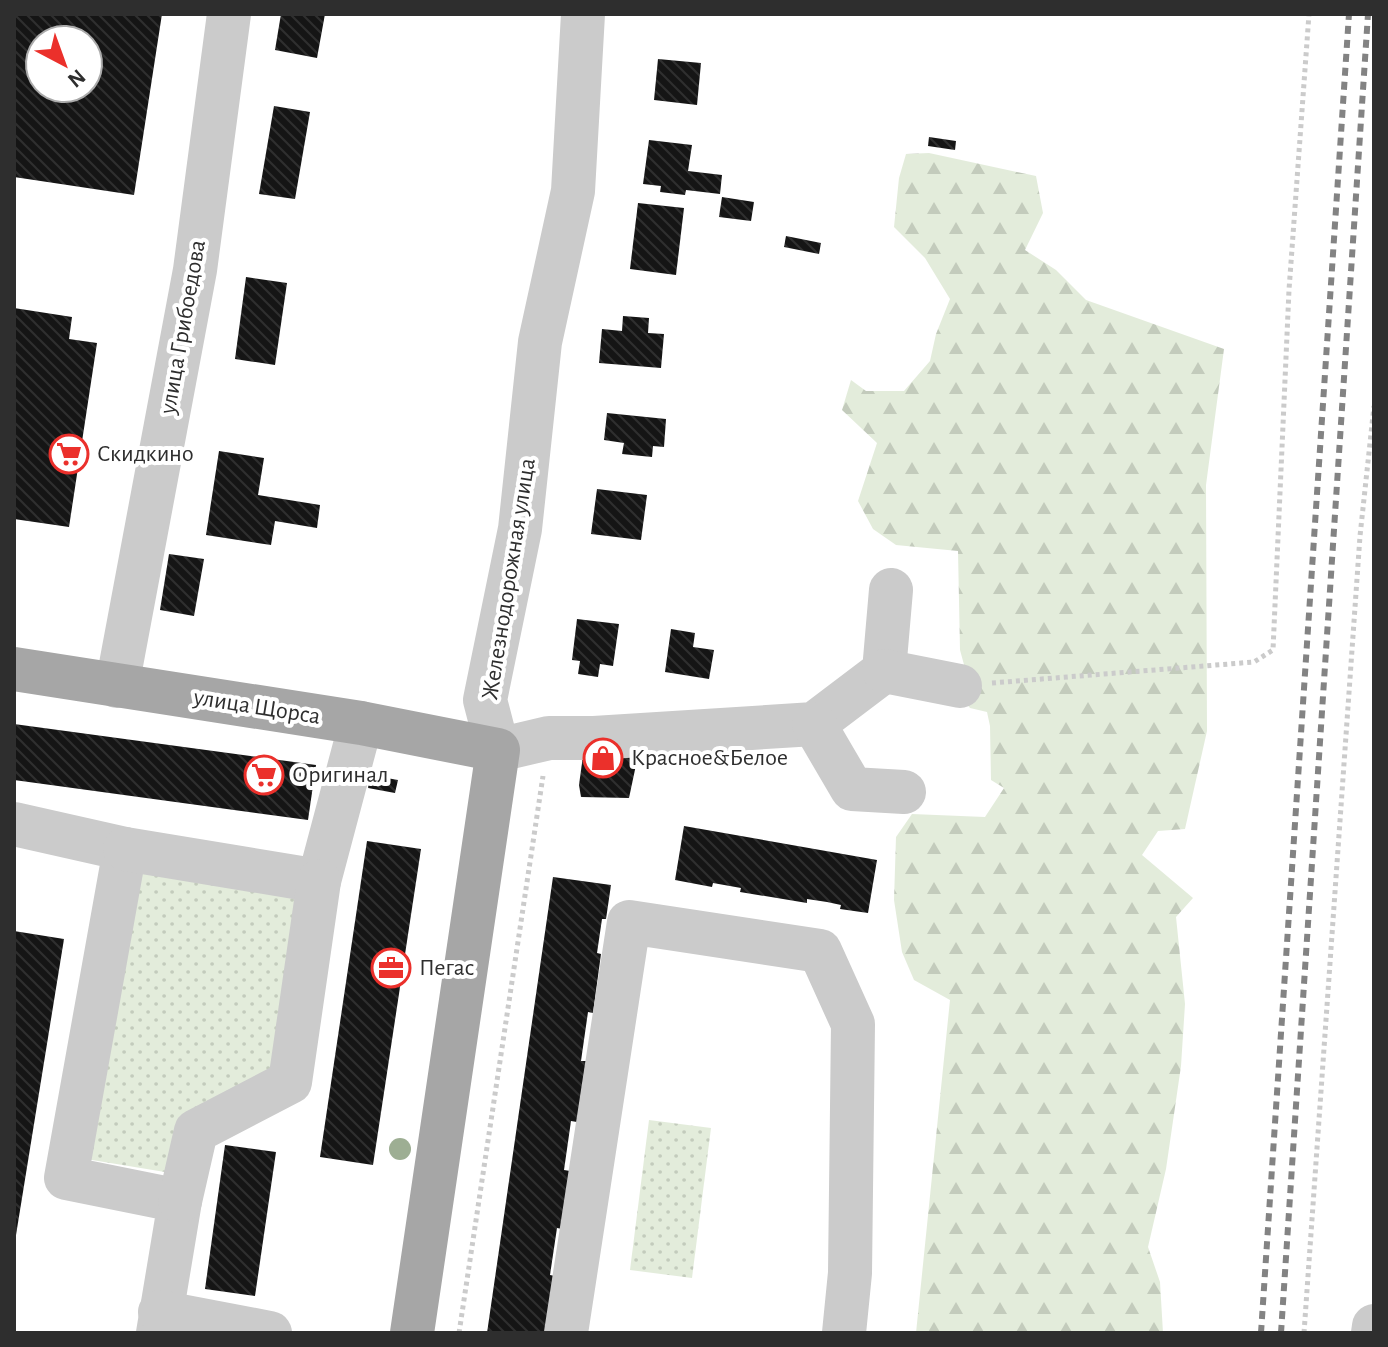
<svg xmlns="http://www.w3.org/2000/svg" width="1388" height="1347" font-family="'Alegreya Sans',sans-serif">
<style>
.green{fill:url(#green-dots)}
.forest{fill:url(#forest-firs)}
.building{fill:url(#building-back-hatch);fill-rule:evenodd}
.lines{fill:none;stroke-linecap:round;stroke-linejoin:round}
.path{stroke:#cbcbcb;stroke-width:5;stroke-dasharray:4 4;stroke-linecap:butt}
.minor{stroke:#cbcbcb;stroke-width:44}
.major{stroke:#a6a6a6;stroke-width:44}
.rail{stroke:#838383;stroke-width:6;stroke-dasharray:8 6;stroke-linecap:butt}
.tree{fill:#9dae93}
.labels{text-anchor:middle;dominant-baseline:central;stroke-width:8;stroke-linejoin:round;paint-order:stroke}
.street-label{font-size:24px;fill:#2e2e2e;stroke:#fff}
.poi-label{font-size:24px;fill:#2e2e2e;stroke:#fff;text-anchor:start}
</style>
<defs>
<pattern id="green-dots" width="8" height="8" patternUnits="userSpaceOnUse" patternTransform="scale(2)"><rect width="8" height="8" fill="#e3ecdb"/><path d="M2 2h.1M6 6h.1" fill="none" stroke="#c3cbbc" stroke-width="1.8" stroke-linecap="round"/></pattern>
<pattern id="forest-firs" width="22" height="20" patternUnits="userSpaceOnUse" patternTransform="scale(2)"><rect width="22" height="20" fill="#e3ecdb"/><path d="M5 1l3.5 6h-7zM16 11l3.5 6h-7z" fill="#c3cbbc"/></pattern>
<pattern id="building-back-hatch" width="6" height="6" patternUnits="userSpaceOnUse" patternTransform="scale(2)"><rect width="6" height="6" fill="#151515"/><path d="M-1 5l2 2M0 0l6 6M5-1l2 2" fill="none" stroke="#2f2f2f"/></pattern>
</defs>
<rect width="100%" height="100%" fill="#fff"/>
<g class="green">
<polygon points="134,858 305,888 284,1077 177,1174 86,1159"/>
<polygon points="649,1120 711,1128 692,1278 630,1270"/>
</g>
<polygon class="forest" points="929,153 1036,176 1043,213 1025,250 1056,270 1086,300 1224,349 1206,485 1207,731 1185,829 1158,831 1142,855 1193,898 1176,917 1185,1004 1181,1066 1166,1169 1148,1247 1160,1282 1163,1333 916,1333 950,1000 914,980 902,952 894,900 896,837 912,814 985,817 1004,788 991,780 990,726 987,712 970,708 967,704 981,687 966,672 960,650 958,551 896,545 873,529 858,501 877,443 842,410 851,380 866,391 904,391 930,361 936,334 950,299 925,258 894,227 899,178 906,154"/>
<g class="building">
<path d="M14 14H162L134 195 14 177ZM40 40H88V88H40Z"/>
<polygon points="281,14 325,14 317,58 275,50"/>
<polygon points="658,59 701,63 697,105 654,100"/>
<polygon points="274,106 310,112 295,199 259,194"/>
<polygon points="929,137 956,141 955,150 928,146"/>
<polygon points="649,140 692,145 688,171 722,175 720,194 686,190 685,195 660,192 661,186 643,184"/>
<polygon points="722,197 754,202 751,221 719,217"/>
<polygon points="638,203 684,208 676,275 630,269"/>
<polygon points="786,236 821,243 819,254 784,247"/>
<polygon points="246,277 287,283 275,365 235,359"/>
<polygon points="14,308 72,317 69,339 97,343 69,527 14,519"/>
<polygon points="623,316 649,318 648,333 664,334 661,368 599,363 602,329 622,331"/>
<polygon points="607,413 666,419 664,447 653,446 652,457 622,454 624,443 604,440"/>
<polygon points="219,451 264,458 258,495 320,505 317,528 275,521 271,545 206,535"/>
<polygon points="597,489 647,495 641,540 591,534"/>
<polygon points="169,554 204,559 194,616 160,610"/>
<polygon points="577,619 619,624 613,666 600,664 598,677 578,674 580,661 572,660"/>
<polygon points="671,629 695,633 693,647 714,650 709,679 665,672"/>
<polygon points="14,724 316,765 308,820 14,780"/>
<polygon points="585,741 640,746 629,798 581,797 579,785"/>
<polygon points="370,775 398,780 395,793 368,788"/>
<polygon points="684,826 877,860 868,913 840,909 841,905 827,902 807,899 807,903 740,892 741,888 713,883 712,887 675,880"/>
<polygon points="367,841 421,849 373,1165 320,1157"/>
<polygon points="553,877 611,885 606,919 602,919 597,953 601,954 593,1013 588,1012 581,1061 586,1061 577,1122 571,1121 564,1170 570,1171 562,1229 557,1228 550,1275 555,1276 547,1333 487,1333"/>
<polygon points="14,931 64,939 16,1235 14,1235"/>
<polygon points="225,1145 276,1152 255,1296 205,1289"/>
</g>
<g class="lines">
<g class="path">
<polyline points="992,683 1254,662 1273,650 1289,290 1309,14"/>
<polyline points="459,1333 543,776"/>
<polyline points="1304,1333 1360,536 1374,406"/>
</g>
<g class="minor">
<polyline points="583,14 573,191 540,342 520,529 485,700 498,750 549,738 594,738 814,724 884,671 891,590"/>
<polyline points="884,671 960,686"/>
<polyline points="117,686 195,270 229,14"/>
<polyline points="814,724 852,789 904,792"/>
<polyline points="14,824 125,849 66,1178 180,1201 158,1333"/>
<polyline points="125,849 319,881 361,723"/>
<polyline points="180,1201 196,1131 290,1082 319,881"/>
<polyline points="160,1312 270,1333"/>
<polyline points="566,1333 629,922 820,951 853,1024 850,1273 844,1333"/>
<polyline points="1373,1333 1374,1326"/>
</g>
<polyline class="major" points="14,669 361,723 498,750 412,1333"/>
<g class="rail">
<polyline points="1261,1333 1349,14"/>
<polyline points="1281,1333 1368,14"/>
</g>
</g>
<circle class="tree" cx="400" cy="1149" r="11"/>
<defs>
<symbol id="supermarket-ring" viewBox="-11 -11 22 22"><circle r="9.5" fill="#fff" stroke="#eb302b" stroke-width="1.5"/><path d="M-6-5.5h2.5l.6 2H6L4.5 2H-2.5L-4.4-4H-6ZM-1.5 3.2a1.3 1.3 0 1 0 .1 0ZM3 3.2a1.3 1.3 0 1 0 .1 0Z" fill="#eb302b"/></symbol>
<symbol id="shop-ring" viewBox="-11 -11 22 22"><circle r="9.5" fill="#fff" stroke="#eb302b" stroke-width="1.5"/><path d="M-5-2.5h2.3a2.7 3.5 0 0 1 5.4 0H5L5.5 6h-11ZM-1.5-2.5h3a1.5 2.3 0 0 0-3 0Z" fill="#eb302b"/></symbol>
<symbol id="office-ring" viewBox="-11 -11 22 22"><circle r="9.5" fill="#fff" stroke="#eb302b" stroke-width="1.5"/><path d="M-6-3h4V-5.5h4V-3h4V5H-6ZM-1-4.5V-3h2v-1.5ZM-6 0V1H6V0Z" fill="#eb302b"/></symbol>
</defs>
<g fill-rule="evenodd">
<use href="#supermarket-ring" x="47" y="432" width="44" height="44"/>
<use href="#shop-ring" x="581" y="736" width="44" height="44"/>
<use href="#supermarket-ring" x="242" y="753" width="44" height="44"/>
<use href="#office-ring" x="369" y="946" width="44" height="44"/>
</g>
<g class="labels">
<g class="street-label">
<text transform="translate(183 327) rotate(-80)">улица Грибоедова</text>
<text transform="translate(509 579) rotate(-81)">Железнодорожная улица</text>
<text transform="translate(257 707) rotate(9)">улица Щорса</text>
</g>
<g class="poi-label">
<text x="97" y="454">Скидкино</text>
<text x="631" y="758">Красное&amp;Белое</text>
<text x="292" y="775">Оригинал</text>
<text x="419" y="968">Пегас</text>
</g>
</g>
<rect width="1388" height="1347" fill="none" stroke="#2e2e2e" stroke-width="32"/>
<g transform="translate(64 64) rotate(139)"><circle r="38" fill="#ffffff" stroke="#ababab" stroke-width="2"/>
<path d="M0-6L14 30L0 20L-14 30Z" fill="#eb302b"/>
<text y="-12" font-size="22" font-weight="bold" text-anchor="middle" fill="#2e2e2e">N</text>
</g>
</svg>
